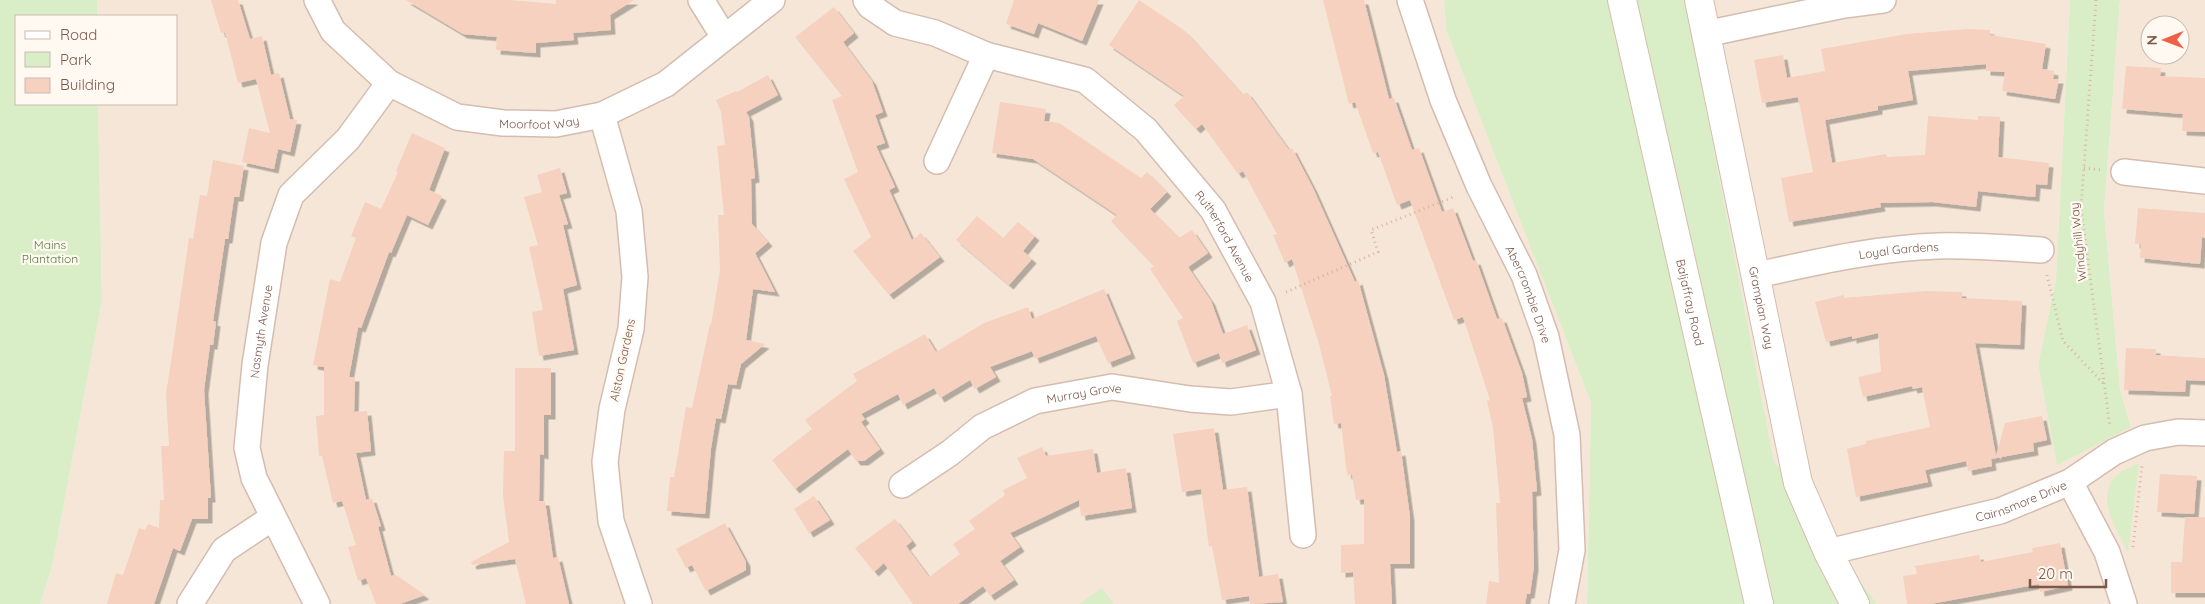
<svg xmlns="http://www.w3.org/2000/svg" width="2205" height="604" font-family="Quicksand,sans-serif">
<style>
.residential{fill:#f6e6d7;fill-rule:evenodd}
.green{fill:#d9eec6}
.building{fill:#f6d1bf;filter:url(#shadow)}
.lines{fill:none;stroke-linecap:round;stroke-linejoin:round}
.minor-casing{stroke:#d4bdb0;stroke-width:28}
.tertiary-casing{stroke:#d4bdb0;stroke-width:30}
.secondary-casing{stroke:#d8bdad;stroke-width:30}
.path{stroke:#dcb3a1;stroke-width:3;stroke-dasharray:1 4;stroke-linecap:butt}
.minor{stroke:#fff;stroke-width:25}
.tertiary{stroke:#fff;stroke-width:28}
.secondary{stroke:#fff;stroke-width:28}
.labels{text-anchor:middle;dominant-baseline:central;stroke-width:4.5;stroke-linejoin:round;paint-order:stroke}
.street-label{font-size:12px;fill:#7c584a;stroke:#fff9f2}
.park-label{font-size:12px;fill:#557c3e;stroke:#fff9f2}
</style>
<defs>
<filter id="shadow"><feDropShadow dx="4.5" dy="4.5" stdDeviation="0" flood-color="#0004"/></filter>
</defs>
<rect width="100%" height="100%" fill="#fef4ea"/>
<g class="residential">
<polygon points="97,0 1444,0 1446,30 1591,403 1587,604 1114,604 1102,589 1079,604 40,604 52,567 102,300 98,104 176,104 176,16 97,16"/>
<path d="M1685 0H2070L2056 279 2038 365 2057 464 2131 426 2120 389 2104 210 2120 0H2205V604H1877L1774 461ZM2150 25H2180V55H2150Z"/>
</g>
<g class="green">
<polygon points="0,0 97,0 97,16 16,16 16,104 98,104 102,300 52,567 40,604 0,604"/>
<polygon points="1444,0 1685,0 1774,461 1877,604 1587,604 1591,403 1446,30"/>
<polygon points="2070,0 2120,0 2104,210 2120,389 2131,427 2057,465 2038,365 2056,279"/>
<path d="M2139 463 2128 553C2117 529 2091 493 2121 472 2126 468 2133 466 2139 463Z"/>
<polygon points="1102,588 1114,604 1079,604"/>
</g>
<g class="building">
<polygon points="211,0 238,0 250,39 262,36 271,75 279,73 290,119 297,120 290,152 278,149 274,169 242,162 249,128 270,133 256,79 238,83 225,32 221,33"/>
<polygon points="406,0 509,0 556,4 556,0 634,0 610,15 611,30 573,33 574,40 536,43 536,53 496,50 497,37 463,34"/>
<polygon points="1014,0 1099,0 1082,41 1038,23 1034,34 1006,24"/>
<polygon points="1139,0 1185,31 1243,95 1247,92 1289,150 1292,148 1313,188 1355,282 1358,280 1384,375 1397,452 1401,451 1410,517 1410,564 1390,564 1392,604 1355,604 1353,572 1341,573 1341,545 1364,544 1364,499 1356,500 1352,474 1347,475 1341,423 1334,424 1330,396 1332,396 1319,344 1292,259 1285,263 1273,235 1277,234 1243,171 1238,174 1202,124 1196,129 1174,105 1184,96 1109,45"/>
<polygon points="1323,0 1364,0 1389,99 1394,98 1412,150 1419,148 1442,212 1453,208 1473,261 1476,260 1497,319 1502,318 1522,373 1527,397 1522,398 1532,439 1537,491 1532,492 1534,566 1530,594 1527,594 1525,604 1486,604 1489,581 1499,583 1496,503 1500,503 1493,428 1487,401 1490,400 1463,317 1454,320 1410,200 1397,205 1378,152 1373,153 1355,102 1349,104"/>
<polygon points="834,7 854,33 843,42 872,81 883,112 875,115 885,143 876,146 895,187 889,190 912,240 921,233 940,257 889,295 853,251 871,237 844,179 858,172 832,100 842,96 795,37"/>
<polygon points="1968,29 1990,30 1990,35 2046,44 2042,69 2054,71 2053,79 2059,79 2055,99 2002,91 2005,72 1986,71 1986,64 1908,71 1913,100 1878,106 1878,110 1825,120 1832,163 1886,154 1887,157 1925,155 1928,116 1978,120 1978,116 2000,117 1998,157 2049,163 2047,185 2036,184 2035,197 1978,191 1976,207 1932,202 1880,203 1881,207 1789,222 1781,178 1813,172 1798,97 1762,103 1754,60 1783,55 1787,78 1825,71 1821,49 1907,34"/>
<polygon points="2126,66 2161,68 2160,76 2205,78 2205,132 2182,131 2183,114 2122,109"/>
<polygon points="768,75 778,95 746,112 749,117 755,178 751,179 752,224 768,242 755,253 775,292 753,289 746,340 765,344 741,364 736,385 728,384 721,419 716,418 711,448 705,514 667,511 670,477 674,477 686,407 692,408 710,324 711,325 720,270 718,215 724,215 717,146 725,145 721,112 716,100 736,91 737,92"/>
<polygon points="1000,102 1046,109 1044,121 1059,123 1141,178 1147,172 1167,192 1150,209 1179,238 1192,230 1208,253 1188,267 1211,301 1223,334 1247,325 1256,350 1222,363 1219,353 1193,363 1177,321 1183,318 1150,269 1154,266 1111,221 1117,215 1033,159 992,153"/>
<polygon points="412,133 445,148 429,190 442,196 428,225 407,215 391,253 389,252 361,328 358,327 349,377 355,377 354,412 367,411 371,451 356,453 366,500 372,498 381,526 378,527 391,576 396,575 425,595 400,604 376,604 366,578 358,581 348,547 356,545 342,501 333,503 322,456 319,456 316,416 324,415 324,367 313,365 330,279 340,282 356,238 351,236 365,202 381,209 398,172 396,171"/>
<polygon points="213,160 244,166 239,197 234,197 228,239 225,239 213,321 216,322 213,345 210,345 204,390 211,498 208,498 208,519 192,519 180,551 173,548 154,604 107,604 116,573 123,575 139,528 145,530 148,524 159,528 160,500 164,500 161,446 169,446 166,394 173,348 189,238 193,239 200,195 207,196"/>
<polygon points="560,168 567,193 559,195 568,224 563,225 577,285 563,289 574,350 539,356 532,312 543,310 529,247 538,245 524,197 542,192 537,175"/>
<polygon points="2138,208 2205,213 2205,238 2202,237 2200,264 2140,258 2141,244 2135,244"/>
<polygon points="977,216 1003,238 1018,222 1035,236 1023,251 1032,259 1009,285 956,240"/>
<polygon points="1104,289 1131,354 1108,363 1096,336 1035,359 1032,351 990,367 996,377 975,389 970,380 940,398 934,388 903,405 898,394 861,414 865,419 861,422 880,449 864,461 856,461 848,449 795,489 772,460 812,429 805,420 857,381 853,374 925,334 936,352 984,323 1028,307 1032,319"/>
<polygon points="1925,291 1962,292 1962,298 2022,301 2020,345 1975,343 1996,456 2005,423 2042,416 2047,440 2033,443 2034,451 1991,459 1992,466 1968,471 1966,461 1925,470 1928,482 1856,497 1847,449 1866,444 1866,441 1930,427 1922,387 1913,389 1912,386 1863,397 1858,377 1881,372 1878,333 1852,339 1852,336 1826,342 1815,302 1844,295 1844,298"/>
<polygon points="2126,348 2156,349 2156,355 2205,358 2205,381 2186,380 2185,392 2124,390"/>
<polygon points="515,368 551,368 551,415 544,415 544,455 540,454 539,501 545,501 553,558 558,557 569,604 526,604 515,559 472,565 471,562 509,542 503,496 504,451 515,451"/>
<polygon points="1214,428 1223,490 1247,487 1259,577 1278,574 1283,602 1250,604 1249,596 1222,600 1212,546 1209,547 1201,489 1182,492 1173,434"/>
<polygon points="1042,447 1046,456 1093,449 1097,473 1126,468 1132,508 1081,516 1079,500 1010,533 1020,547 1000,561 1014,580 990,596 983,586 958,604 913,604 884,563 874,572 855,548 895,519 912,541 906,546 929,577 960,554 953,544 975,529 969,521 1005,495 1003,490 1027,478 1017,458"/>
<polygon points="2160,474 2197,476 2194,514 2157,512"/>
<polygon points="814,496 830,520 809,533 794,509"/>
<polygon points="2185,517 2205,517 2205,593 2171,593 2171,562 2182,562"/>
<polygon points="725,523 746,562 746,570 706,591 692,565 686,568 676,549"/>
<polygon points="2060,543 2068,586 2040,592 2039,584 1930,604 1907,604 1903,576 1917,574 1915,566 1979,555 1981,562 2033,552 2032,548"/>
</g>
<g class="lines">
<defs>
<g id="minor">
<path id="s1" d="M317 0 333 31 389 83 457 117 503 123 556 124 602 115 666 84 772 0"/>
<polyline points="701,0 724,37"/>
<path id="s2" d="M866 0 870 6 895 23 935 33 986 55 1085 80 1146 130 1213 210 1263 302 1289 394 1303 535"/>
<path id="s3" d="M1410 0 1443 100 1479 186 1524 275 1546 337 1567 435 1572 550 1562 604"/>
<polyline points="1705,34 1844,5 1883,0"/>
<polyline points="602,115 629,211 635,277 631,329 612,409 605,462 611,521 639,604"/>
<polyline points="937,161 986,55"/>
<polyline points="2124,172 2205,181"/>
<path id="s4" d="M1757 275C1817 262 1876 248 1938 246 1972 245 2007 248 2041 250"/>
<polyline points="2070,482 2107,552 2124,604"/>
<path id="s5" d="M902 485 950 453 982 427 1035 401 1112 387 1190 399 1231 402 1289 394"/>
<path id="s6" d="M1828 552 2000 511 2070 482 2114 452 2145 438 2178 432 2205 433"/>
<polyline points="190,604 224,550 272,518"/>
<path id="s7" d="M317 604 254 478 247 448 255 365 274 243 291 195 348 139 389 83"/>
</g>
<g id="tertiary">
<path id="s8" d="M1699 0 1798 483 1828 552 1855 604"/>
</g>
<g id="secondary">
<path id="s9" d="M1622 0 1759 604"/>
</g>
</defs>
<use href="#minor" class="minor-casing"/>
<use href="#tertiary" class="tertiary-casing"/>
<use href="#secondary" class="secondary-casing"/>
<g class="path">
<polyline points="2096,0 2081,208 2110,427"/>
<polyline points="2084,168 2101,170"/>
<polyline points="2047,275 2063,341 2103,383"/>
<polyline points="1286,292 1378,252 1371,230 1456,196"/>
<polyline points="2133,547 2142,466"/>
</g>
<use href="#minor" class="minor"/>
<use href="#tertiary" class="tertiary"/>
<use href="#secondary" class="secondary"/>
</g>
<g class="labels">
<g class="street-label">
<text stroke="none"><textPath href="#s1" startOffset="270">Moorfoot Way</textPath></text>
<text stroke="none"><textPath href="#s2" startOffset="448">Rutherford Avenue</textPath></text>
<text transform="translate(2078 242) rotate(-96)">Windyhill Way</text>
<text stroke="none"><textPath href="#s4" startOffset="144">Loyal Gardens</textPath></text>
<text stroke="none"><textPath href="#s3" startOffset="318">Abercrombie Drive</textPath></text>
<text stroke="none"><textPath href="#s9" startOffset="310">Baljaffray Road</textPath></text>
<text stroke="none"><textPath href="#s8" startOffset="314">Grampian Way</textPath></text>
<text stroke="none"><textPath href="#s7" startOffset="289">Nasmyth Avenue</textPath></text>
<text transform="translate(622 360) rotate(-78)">Alston Gardens</text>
<text stroke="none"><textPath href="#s5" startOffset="208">Murray Grove</textPath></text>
<text stroke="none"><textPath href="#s6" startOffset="200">Cairnsmore Drive</textPath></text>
</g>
<g class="park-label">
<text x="50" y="244">Mains<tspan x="50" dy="14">Plantation</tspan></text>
</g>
</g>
<rect x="15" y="15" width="162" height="90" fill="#fff9f2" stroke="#cbb9af"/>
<rect x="25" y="31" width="25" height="8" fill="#ffffff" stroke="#cbb9af"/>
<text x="60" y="40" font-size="15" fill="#7c584a">Road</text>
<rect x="25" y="52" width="25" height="15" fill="#d9eec6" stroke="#cbb9af"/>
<text x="60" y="65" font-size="15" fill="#7c584a">Park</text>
<rect x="25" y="78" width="25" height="15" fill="#f6d1bf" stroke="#cbb9af"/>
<text x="60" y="90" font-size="15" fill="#7c584a">Building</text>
<g transform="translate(2165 40) rotate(269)"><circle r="24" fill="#fff9f2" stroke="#cbb9af"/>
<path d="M0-4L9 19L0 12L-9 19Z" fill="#ef6047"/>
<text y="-8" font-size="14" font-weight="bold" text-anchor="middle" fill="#7c584a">N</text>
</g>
<path d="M2030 579v8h76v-8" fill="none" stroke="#7c584a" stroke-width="2.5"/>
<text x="2038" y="579" font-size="15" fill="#7c584a" stroke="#fff9f2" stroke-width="4" paint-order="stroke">20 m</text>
</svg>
